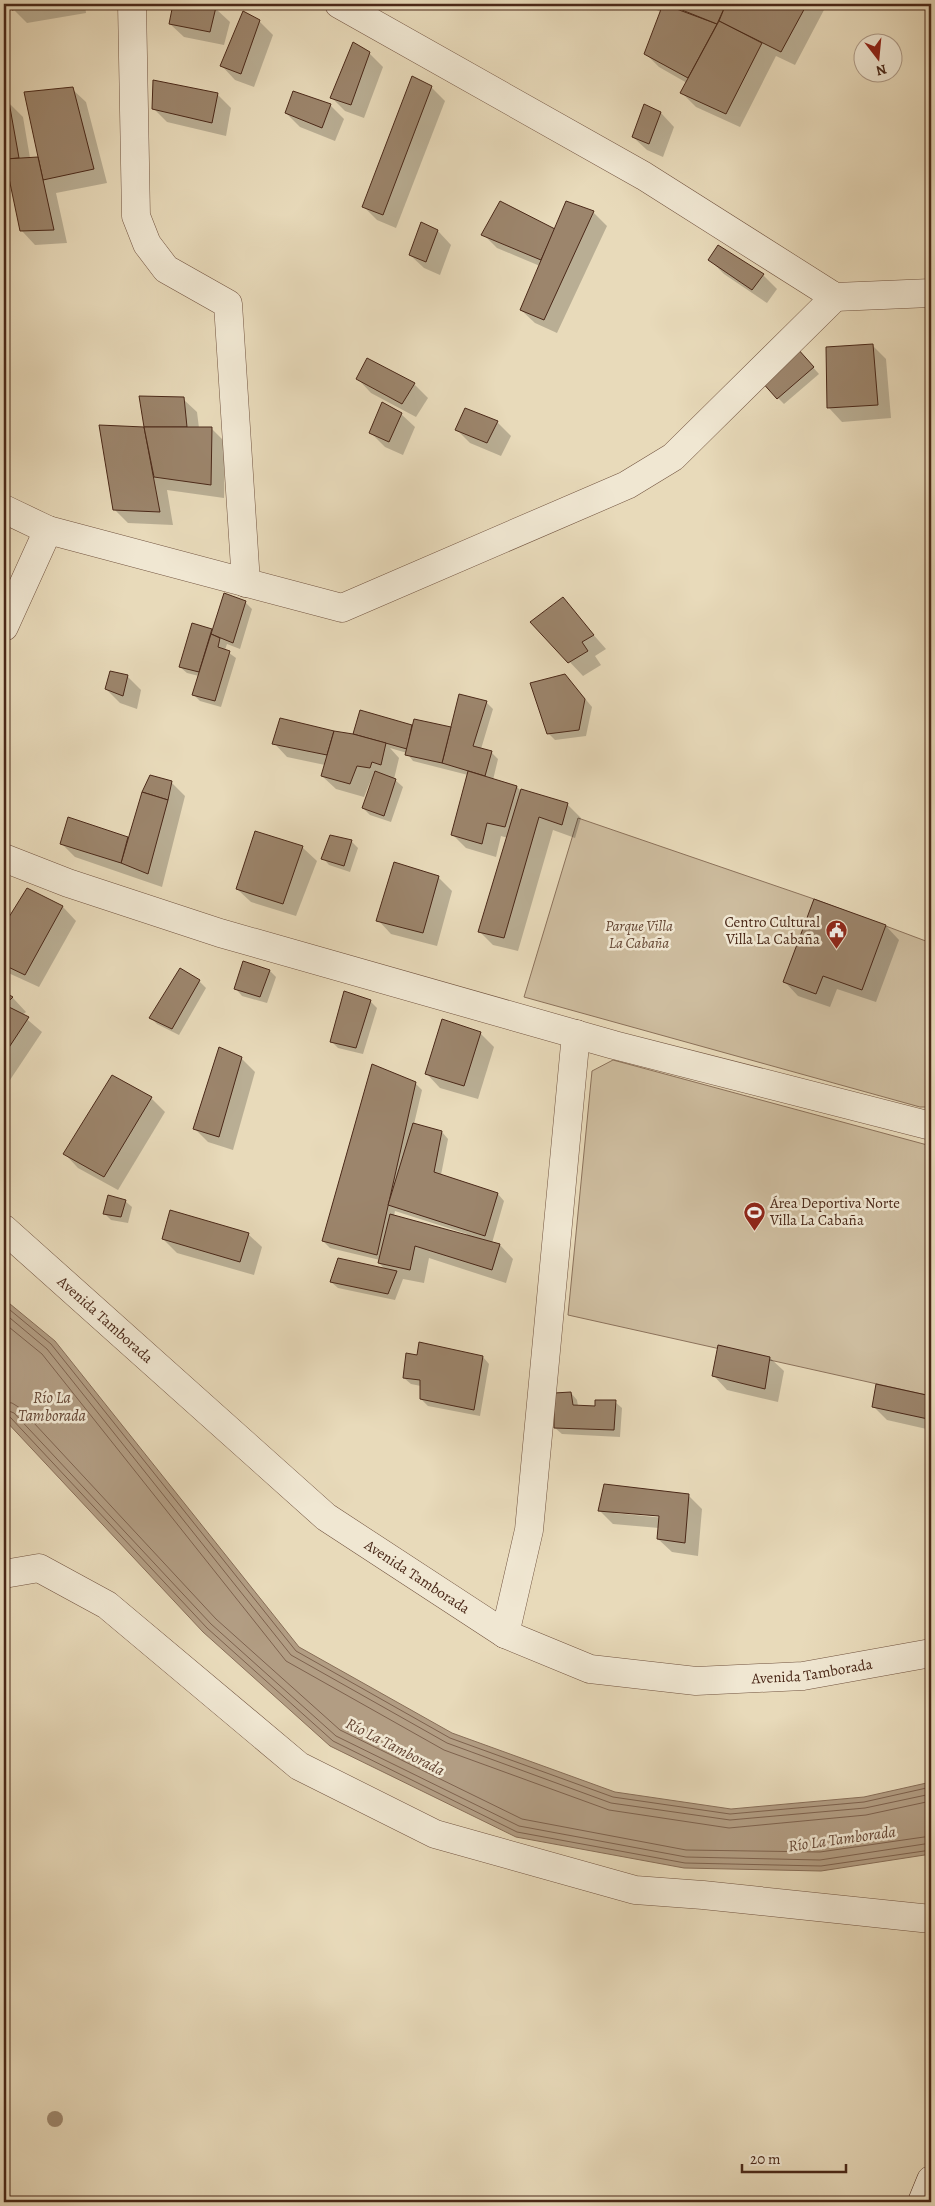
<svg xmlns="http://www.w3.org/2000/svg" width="935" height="2206" font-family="Alegreya,serif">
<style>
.green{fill:#cdbc9e;stroke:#8c725b}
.water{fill:#b29d83;stroke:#886e58}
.shadow{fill:#0003;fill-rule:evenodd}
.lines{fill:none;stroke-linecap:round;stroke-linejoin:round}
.shore{stroke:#7e624e;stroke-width:1}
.building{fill:#9c856c;stroke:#4a2818}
.street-casing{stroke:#725440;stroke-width:29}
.secondary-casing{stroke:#4a2818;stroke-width:29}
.street{stroke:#f0e7d2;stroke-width:28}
.secondary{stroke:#f0e7d2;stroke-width:28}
.tree{fill:#9f8970}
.labels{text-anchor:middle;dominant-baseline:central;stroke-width:5;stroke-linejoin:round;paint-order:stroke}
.poi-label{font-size:15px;fill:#4a2818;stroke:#f0e7d2;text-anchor:end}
.park-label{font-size:15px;font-style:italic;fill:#644633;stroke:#f0e7d2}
.street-label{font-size:15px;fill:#4a2818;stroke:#f0e7d2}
.water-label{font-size:16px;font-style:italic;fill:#644533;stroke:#f0e7d2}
</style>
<rect width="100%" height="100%" fill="#e8daba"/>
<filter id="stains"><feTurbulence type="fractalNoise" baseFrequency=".004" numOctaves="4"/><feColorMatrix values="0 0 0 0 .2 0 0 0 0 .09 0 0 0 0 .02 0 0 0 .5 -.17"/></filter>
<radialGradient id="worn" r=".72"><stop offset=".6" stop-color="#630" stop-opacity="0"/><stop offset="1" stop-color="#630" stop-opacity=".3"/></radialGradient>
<g class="green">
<polygon points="578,818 814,899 931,943 931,1107 920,1107 524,997"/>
<polygon points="613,1060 931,1146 931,1396 568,1315 592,1071"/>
</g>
<polygon class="water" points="4,1299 55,1341 299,1647 452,1733 615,1792 731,1809 864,1797 931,1782 931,1854 821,1871 684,1868 516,1837 330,1746 203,1632 4,1419"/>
<g class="shadow">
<polygon points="13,4 85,4 86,13 27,23 13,9"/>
<polygon points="175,4 189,4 216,9 230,22 224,45 184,37 170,24"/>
<polygon points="643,4 821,4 825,8 795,65 776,56 740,127 696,107 682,93 687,83 659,67 645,53 661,12"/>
<polygon points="259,21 273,35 254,87 235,80 222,66"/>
<polygon points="369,53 383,67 364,118 345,111 332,98"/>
<polygon points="431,87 445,101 396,228 377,220 363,206"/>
<polygon points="72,89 86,102 107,183 56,193 67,243 35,245 22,231 9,171 4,168 4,105 9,103 23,117 30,158 39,158"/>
<polygon points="217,94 231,108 226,136 167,122 153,108"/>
<polygon points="330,105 344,119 335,141 300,127 286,113"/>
<polygon points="644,106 661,113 674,127 663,157 647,150 633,137"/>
<polygon points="593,212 607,226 557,333 535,323 521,310 540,266 497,248 483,234 555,231"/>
<polygon points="421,224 438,231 451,245 440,275 424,268 410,255"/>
<polygon points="718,247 763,275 777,289 767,303 724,274 710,260"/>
<polygon points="872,345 886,359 891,418 842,422 829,408"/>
<polygon points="803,356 819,374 784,404 778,398"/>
<polygon points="368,360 414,384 428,398 416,417 371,393 358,379"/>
<polygon points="4,375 7,387 4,388"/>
<polygon points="183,399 197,412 199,428 211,428 225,442 224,498 167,490 173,525 128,523 114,509 101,426 146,428"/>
<polygon points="401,414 415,427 403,455 385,447 371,433"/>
<polygon points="497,422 511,436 501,456 470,443 456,429"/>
<polygon points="562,599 606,649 595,656 601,665 583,676 532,622"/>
<polygon points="245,602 252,609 240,649 227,644 225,650 236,658 221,707 200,701 193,694 199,676 187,673 180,667 193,625 213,631"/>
<polygon points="127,676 141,690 137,709 120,703 106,689"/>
<polygon points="572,683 592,707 586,736 555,740 548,733"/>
<polygon points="486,702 493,709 481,749 491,752 498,759 493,780 517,787 522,792 567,804 581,818 575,838 553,830 518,951 493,945 480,932 508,838 501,836 496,857 466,848 452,834 468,775 413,761 407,753 390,748 399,758 394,779 403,787 391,822 370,815 363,808 373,780 371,780 364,797 336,789 322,776 325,765 287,757 274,743 281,719 359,738 360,711 413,726 452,728"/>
<polygon points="171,782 185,796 162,887 75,857 61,843 69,818 129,839"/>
<polygon points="255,833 303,848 317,861 296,916 251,902 237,889"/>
<polygon points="351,841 358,848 350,872 329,865 323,858"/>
<polygon points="438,877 452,891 437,946 391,934 378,920"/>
<polygon points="27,889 63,907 76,921 39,987 4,971 4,927"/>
<polygon points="815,900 886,926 899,940 876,1002 837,989 830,1007 798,996 785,982"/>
<polygon points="270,971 276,977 267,1003 242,996 236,989"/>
<polygon points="199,981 206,988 179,1035 157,1024 151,1018"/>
<polygon points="4,993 13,998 26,1012 22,1015 42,1032 4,1089"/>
<polygon points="370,1001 377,1008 363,1054 338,1048 331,1041"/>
<polygon points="480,1033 494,1047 478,1099 440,1088 427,1074"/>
<polygon points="241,1058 255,1072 233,1150 208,1142 194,1128"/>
<path d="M415 1083 422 1090 414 1124 442 1132 448 1139 441 1175 498 1194 504 1201 492 1243 500 1245 513 1259 506 1283 429 1258 424 1283 403 1279 395 1300 338 1288 331 1282 386 1270 379 1263 380 1260 330 1248 323 1241ZM395 1211 467 1234V1236L394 1216Z"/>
<polygon points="151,1098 165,1112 118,1190 78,1168 65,1154"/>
<polygon points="125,1201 132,1207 128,1223 111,1220 104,1213"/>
<polygon points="248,1234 262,1247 254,1275 177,1253 163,1239"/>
<polygon points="483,1357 489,1364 480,1416 428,1406 421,1399 421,1386 411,1384 404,1378"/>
<polygon points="770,1358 784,1371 778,1402 727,1390 714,1376"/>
<polygon points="877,1385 931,1397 931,1430 887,1420 874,1407"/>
<polygon points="571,1393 577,1400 578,1406 596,1408 615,1402 622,1408 620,1437 562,1434 555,1428"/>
<path d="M688 1495 702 1509 698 1556 672 1552 658 1539 659 1528 613 1524 599 1510ZM614 1511 666 1516 665 1518 614 1513Z"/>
</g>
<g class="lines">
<g class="shore">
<polyline points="4,1305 51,1344 296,1651 450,1738 613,1797 730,1814 864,1802 931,1787"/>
<polyline points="4,1313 47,1349 291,1655 447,1743 611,1803 730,1820 865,1808 931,1794"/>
<polyline points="4,1323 42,1354 286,1661 444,1750 609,1810 729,1828 866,1815 931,1801"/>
<polyline points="4,1402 12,1403 20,1408 216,1619 340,1730 522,1819 686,1850 820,1852 931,1836"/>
<polyline points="4,1409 14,1413 211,1624 336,1736 519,1826 686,1857 820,1860 931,1843"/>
<polyline points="4,1416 10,1417 207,1628 333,1741 517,1832 685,1863 821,1866 931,1850"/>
</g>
</g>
<g class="building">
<polygon points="11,4 35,4 35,6 12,10"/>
<polygon points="173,4 196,4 216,7 210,32 169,24"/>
<polygon points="663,4 717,24 688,78 644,54"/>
<polygon points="667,4 726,4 717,24"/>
<polygon points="726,4 807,4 781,52 719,21"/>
<polygon points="243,11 260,20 241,74 220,66"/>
<polygon points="719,21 762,43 726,114 680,93"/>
<polygon points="353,42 370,52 351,105 330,98"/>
<polygon points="412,76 432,86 383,215 362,207"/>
<polygon points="153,80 218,93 212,123 152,109"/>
<polygon points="73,87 94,169 43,180 24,92"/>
<polygon points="293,91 331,104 322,128 285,113"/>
<polygon points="9,102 19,158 5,159 4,159 4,103"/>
<polygon points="644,104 661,112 649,144 632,137"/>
<polygon points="38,157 54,230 20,231 5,159"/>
<polygon points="500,201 555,229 541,260 481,235"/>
<polygon points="566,201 594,211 544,320 520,310"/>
<polygon points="421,222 438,230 426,262 409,255"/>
<polygon points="718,245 764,274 752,290 708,260"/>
<polygon points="873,344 878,405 827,408 826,347"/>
<polygon points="797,348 814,367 777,399 761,381"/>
<polygon points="367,358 415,383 402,404 356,379"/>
<polygon points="139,396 184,397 187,427 144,427"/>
<polygon points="382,402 402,413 389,442 369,433"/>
<polygon points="465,408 498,421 487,443 455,430"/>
<polygon points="99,425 144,427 160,512 113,510"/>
<polygon points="144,427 212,427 211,485 154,477"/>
<polygon points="224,593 246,601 233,643 211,634"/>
<polygon points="563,597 594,635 582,642 588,651 568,663 530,622"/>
<polygon points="192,623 212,629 199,672 179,667"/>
<polygon points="211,634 220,638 218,647 230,651 215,701 192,695"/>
<polygon points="110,671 128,675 123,696 105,689"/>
<polygon points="565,674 585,699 579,730 547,734 530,683"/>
<polygon points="459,694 487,701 473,746 492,751 485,776 442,763"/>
<polygon points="360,710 412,725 407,749 353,734"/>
<polygon points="280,718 334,731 327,755 272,744"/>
<polygon points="414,719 451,727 442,763 405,755"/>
<polygon points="334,731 353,734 386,743 381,765 372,762 370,768 357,766 350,784 321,776"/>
<polygon points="375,771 396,779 384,816 362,808"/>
<polygon points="468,771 517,786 505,827 487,823 482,844 451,835"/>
<polygon points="150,775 172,781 168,800 142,792"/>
<polygon points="521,789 568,803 562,825 539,817 504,938 478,932"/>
<polygon points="142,792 168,800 148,874 121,863"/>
<polygon points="68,817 128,837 121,863 60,844"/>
<polygon points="255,831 303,846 283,904 236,889"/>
<polygon points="330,835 352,840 344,866 321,859"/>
<polygon points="394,862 439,876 423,933 376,921"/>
<polygon points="27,888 63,906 25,975 4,965 4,925"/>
<polygon points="814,899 886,925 862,990 823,976 816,994 783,982"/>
<polygon points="243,961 270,970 260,997 234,989"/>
<polygon points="180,968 200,980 172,1029 149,1018"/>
<polygon points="344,991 371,1000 356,1048 330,1042"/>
<polygon points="4,992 13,997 5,1005 29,1017 4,1055"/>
<polygon points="442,1019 481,1032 464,1086 425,1074"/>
<polygon points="219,1047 242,1057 219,1137 193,1129"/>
<polygon points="372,1064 416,1082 377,1255 322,1241"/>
<polygon points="112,1075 152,1097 104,1177 63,1154"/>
<polygon points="413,1123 442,1131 434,1172 498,1193 485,1236 388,1205"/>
<polygon points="108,1195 126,1200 121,1217 103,1214"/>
<polygon points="170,1210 249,1233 240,1262 162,1239"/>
<polygon points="390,1214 500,1244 492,1270 415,1246 410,1270 378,1263"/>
<polygon points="338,1258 397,1271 388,1294 330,1282"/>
<polygon points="419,1342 483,1356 474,1410 420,1399 420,1380 403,1378 406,1353 417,1355"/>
<polygon points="718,1345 770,1357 765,1389 712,1376"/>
<polygon points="876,1384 931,1396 928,1419 872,1407"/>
<polygon points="571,1392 573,1405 595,1406 595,1400 616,1400 614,1430 554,1428 554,1393"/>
<polygon points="604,1484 689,1494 685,1543 657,1539 659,1516 598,1511"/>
</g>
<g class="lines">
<defs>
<g id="street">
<polyline points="132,4 136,216 147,244 166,269 228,304 246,583"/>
<polyline points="339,4 644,176 835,297 931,293"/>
<polyline points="4,509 48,530 342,608 627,485 673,457 835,297"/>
<polyline points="4,627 48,530"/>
<polyline points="4,858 68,883 220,933 614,1045 931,1126"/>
<path id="s1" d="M4 1229 326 1517 505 1634 590 1669 696 1681 803 1676 931 1653"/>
<polyline points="4,1574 39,1568 107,1605 299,1766 435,1834 635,1890 703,1895 931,1919"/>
<polyline points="505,1634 529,1530 576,1034"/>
</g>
<polyline id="secondary" points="922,2202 931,2180"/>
</defs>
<use href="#street" class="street-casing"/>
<use href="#secondary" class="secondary-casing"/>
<use href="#street" class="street"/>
<use href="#secondary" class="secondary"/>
</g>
<circle class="tree" cx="55" cy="2119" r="8"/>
<defs>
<symbol id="civic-pin" viewBox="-11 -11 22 30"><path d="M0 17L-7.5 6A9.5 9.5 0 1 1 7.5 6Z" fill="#8f2418" stroke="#f0e7d2"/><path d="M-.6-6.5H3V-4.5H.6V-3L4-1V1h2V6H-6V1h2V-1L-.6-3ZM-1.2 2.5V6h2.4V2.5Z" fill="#fff"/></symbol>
<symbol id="stadium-pin" viewBox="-11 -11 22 30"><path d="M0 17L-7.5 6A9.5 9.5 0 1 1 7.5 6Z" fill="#8f2418" stroke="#f0e7d2"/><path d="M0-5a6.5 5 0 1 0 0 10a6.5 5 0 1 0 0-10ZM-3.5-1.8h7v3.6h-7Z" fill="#fff"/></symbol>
</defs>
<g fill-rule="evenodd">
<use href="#civic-pin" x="824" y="918" width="25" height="34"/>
<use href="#stadium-pin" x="742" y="1200" width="25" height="34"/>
</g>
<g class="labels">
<g class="poi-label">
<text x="820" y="922">Centro Cultural<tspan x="820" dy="17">Villa La Cabaña</tspan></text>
<text x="770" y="1203" text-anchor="start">Área Deportiva Norte<tspan x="770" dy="17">Villa La Cabaña</tspan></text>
</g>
<g class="park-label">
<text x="639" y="926">Parque Villa<tspan x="639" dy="17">La Cabaña</tspan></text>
</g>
<g class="street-label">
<text stroke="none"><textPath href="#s1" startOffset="136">Avenida Tamborada</textPath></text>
<text stroke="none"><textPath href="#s1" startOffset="541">Avenida Tamborada</textPath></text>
<text stroke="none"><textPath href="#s1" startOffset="961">Avenida Tamborada</textPath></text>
</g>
<g class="water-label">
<text x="52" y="1398">Río La<tspan x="52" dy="18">Tamborada</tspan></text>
<text transform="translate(395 1747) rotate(27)">Río La Tamborada</text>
<text transform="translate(842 1839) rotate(-8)">Río La Tamborada</text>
</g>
</g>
<rect width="935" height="2206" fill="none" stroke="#e8daba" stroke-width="20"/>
<rect x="5" y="5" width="925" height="2196" fill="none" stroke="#4a2818" stroke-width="2.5"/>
<rect x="10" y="10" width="915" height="2186" fill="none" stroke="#4a2818"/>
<g transform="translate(878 58) rotate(164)"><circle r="24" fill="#f0e7d2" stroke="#ae9b88"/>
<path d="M0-4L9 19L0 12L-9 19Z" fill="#8f2418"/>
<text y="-8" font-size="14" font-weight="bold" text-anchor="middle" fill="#4a2818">N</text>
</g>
<path d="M742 2164v8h104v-8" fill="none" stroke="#4a2818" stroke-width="2.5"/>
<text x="750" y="2164" font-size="15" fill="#4a2818" stroke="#f0e7d2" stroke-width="4" paint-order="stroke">20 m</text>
<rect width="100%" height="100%" filter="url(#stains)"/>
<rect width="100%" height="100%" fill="url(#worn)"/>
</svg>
